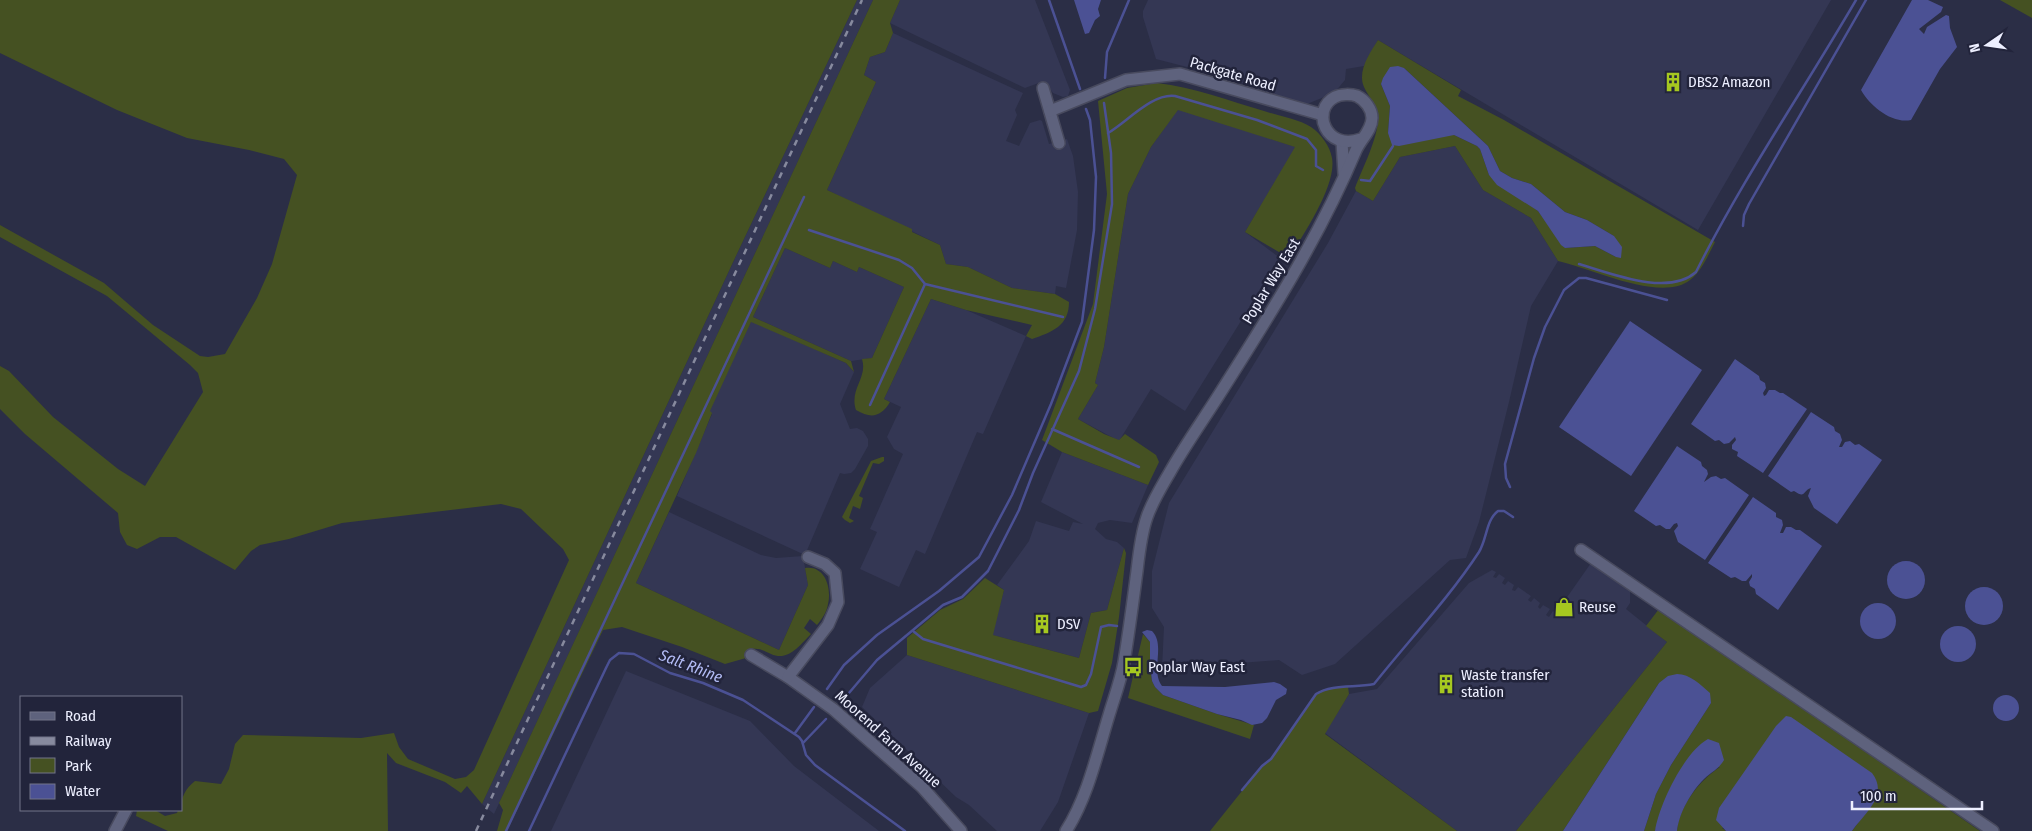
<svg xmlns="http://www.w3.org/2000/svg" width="2032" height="831" font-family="'Fira Sans Condensed',sans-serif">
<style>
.built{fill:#343754}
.green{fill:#455122;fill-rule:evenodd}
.water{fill:#4b5194}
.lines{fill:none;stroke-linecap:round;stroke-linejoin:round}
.stream{stroke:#4b5194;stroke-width:2.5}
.minor-casing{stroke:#484a5e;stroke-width:14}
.minor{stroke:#5e627d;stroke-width:11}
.rail{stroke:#878a9e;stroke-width:2.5;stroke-dasharray:6 6;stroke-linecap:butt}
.labels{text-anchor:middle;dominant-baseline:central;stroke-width:5;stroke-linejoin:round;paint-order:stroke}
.street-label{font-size:15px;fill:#edefff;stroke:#22243b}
.poi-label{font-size:15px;fill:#edefff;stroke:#22243b;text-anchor:start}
.water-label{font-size:16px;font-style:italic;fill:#b3bcf6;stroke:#22243b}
</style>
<rect width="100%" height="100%" fill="#2b2e46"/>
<g class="built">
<polygon points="857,0 873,0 494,814 482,804 735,258"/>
<polygon points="900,0 1035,0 1070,90 1068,96 1063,97 1053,93 1044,81 1025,88 890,23"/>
<polygon points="1148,0 1831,0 1698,230 1378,40 1364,66 1346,69 1345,80 1334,93 1307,104 1297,103 1226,77 1156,59 1143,17 1143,11"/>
<polygon points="893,33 1023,93 1015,110 1017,115 1006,141 1019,146 1030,123 1040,120 1042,121 1049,144 1067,139 1073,156 1078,192 1077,230 1066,288 1056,286 1055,294 1012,288 968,267 946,264 940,245 827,190 876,82 864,75 870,57 885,52"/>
<polygon points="1178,109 1296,147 1245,232 1280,258 1185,411 1151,389 1119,441 1078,419 1098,385 1095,383 1104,347 1128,194 1151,147"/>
<polygon points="1455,146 1483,190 1531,218 1558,261 1531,306 1509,402 1479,522 1466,558 1450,560 1335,664 1302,675 1279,660 1162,669 1164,627 1152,608 1152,571 1169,503 1328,243 1356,191 1373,201 1400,157"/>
<polygon points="785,248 830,268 833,261 857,272 859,267 904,287 872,358 851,361 753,317"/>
<polygon points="931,299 966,310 1026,336 983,434 977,432 925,554 916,550 899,587 860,569 877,532 870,529 903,454 894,449 887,437 901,407 884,399"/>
<polygon points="751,321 846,363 854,372 840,404 850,429 857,428 863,431 868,439 868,446 855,469 851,473 844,474 840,473 805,555 677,496 712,414 709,411"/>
<polygon points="1062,452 1148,485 1132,523 1110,520 1098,523 1095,529 1106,539 1117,542 1124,548 1107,610 1091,613 1079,658 992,635 1004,590 997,585 1029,541 1036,521 1069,531 1073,522 1083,524 1041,502"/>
<polygon points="669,512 761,555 776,558 803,556 808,585 779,650 636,583"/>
<polygon points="1591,563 1630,590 1630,603 1626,609 1667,642 1516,831 1457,831 1325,733 1349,694 1377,689 1469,583 1492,570 1496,572 1493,577 1496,578 1499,574 1505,578 1502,583 1505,585 1508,581 1514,585 1512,590 1515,591 1518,587 1531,596 1528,600 1531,602 1534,598 1540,603 1538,607 1540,609 1543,605 1550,609 1546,615 1549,617 1553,611 1556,613"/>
<polygon points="907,655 1089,713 1058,802 1040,831 997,831 969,805 956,797 862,707 870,688"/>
<polygon points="626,671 750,721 794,766 879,831 551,831"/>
</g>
<g class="green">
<path d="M0 0H857L735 258 482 804 467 786 461 793 445 782 396 763 387 753 388 831H168L136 816 137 810H155L165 816 177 813 178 810H181C181 797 185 789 195 781L221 784 229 769 235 744 243 735 361 738 394 733 399 747 408 759 455 779 466 777 474 770 569 560 563 549 521 509 501 504 342 523 289 539 260 545 251 551 235 570 176 537H160L137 549 127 545 120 532 118 513 25 434 0 409V366L9 371 53 417 118 469 145 486 203 392 198 373 190 365 107 296 0 237V225L104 283 153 325 200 356 208 357 225 354 257 298 272 264 297 175 284 159 249 150 187 138 117 110 0 53Z"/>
<path d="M873 0H900L890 23 893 33 885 52 870 57 864 75 876 82 827 190 912 229V232L940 245 946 264 968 267 1012 288 1055 294 1069 302C1069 326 1052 332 1032 339L1026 336 1032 325 966 310 931 299 884 399 890 402C881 417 871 419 856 410 849 389 868 378 862 359L872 358 904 287 859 267 857 272 833 261 830 268 785 248 753 317 851 361 854 372 846 363 751 322 710 411 712 413 696 453 636 583 779 650 808 585 805 568C825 565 832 588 828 604 827 612 822 619 817 625L810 619 804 628 811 634C800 645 788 662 771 654 763 651 761 648 752 649L746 658 725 664 682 647 622 627 603 630 507 831H497L503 810 499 803Z"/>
<polygon points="2000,0 2032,0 2032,18"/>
<path d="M1378 40 1461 90 1458 96 1504 120 1715 242C1708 255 1702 271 1690 280 1661 303 1591 268 1558 261L1531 218 1483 190 1455 146 1400 157 1373 201 1356 191 1355 188C1362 169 1378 139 1378 118 1377 104 1369 98 1364 87 1357 71 1370 53 1378 40ZM1404 68 1488 146 1500 171 1512 178 1531 184 1565 212 1587 220 1614 236 1616 257 1595 246 1565 248 1538 211 1489 175 1480 149 1477 146 1454 135 1388 133 1390 106 1381 84Z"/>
<path d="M1157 83C1194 87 1229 101 1264 111 1279 116 1298 119 1311 127 1321 134 1330 146 1332 158 1337 185 1303 235 1289 258L1245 232 1295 147 1178 110 1151 147 1128 194 1104 347 1095 383 1098 385 1078 419 1104 434 1119 440 1125 434 1156 455 1159 462 1148 485 1062 452 1042 440 1093 304 1107 194 1098 101 1127 88Z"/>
<polygon points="882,457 884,457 884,461 879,464 873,463 859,496 863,498 860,509 853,506 849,518 854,521 850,523 845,520 842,517 871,461"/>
<polygon points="1124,548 1126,553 1119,617 1112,663 1098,711 1089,713 907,655 907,638 940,610 963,599 985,578 1004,590 993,635 1079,658 1091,613 1107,610"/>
<path d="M1659 609 1980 831H1852L1878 796 1722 828 1726 831H1677C1679 806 1700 780 1720 767L1678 774 1669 791 1655 831H1644L1656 794 1671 765 1711 703 1659 683 1563 831H1516L1667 642 1646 626Z"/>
<polygon points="1143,634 1150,642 1150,665 1152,681 1155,687 1163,695 1217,714 1254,725 1250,739 1128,698"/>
<polygon points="1348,687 1349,694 1325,734 1457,831 1210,831 1262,766 1271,759 1316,694 1324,689"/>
</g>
<g class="water">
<polygon points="1074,0 1101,0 1098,9 1100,16 1095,20 1089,33 1085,34"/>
<path d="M1912 0H1928L1943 7 1941 12 1919 29 1924 34 1927 27 1946 15 1949 16 1950 28 1957 47 1940 69 1911 120C1892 124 1870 106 1861 90Z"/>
<polygon points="1398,66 1404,68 1488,146 1500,171 1512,178 1531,184 1565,212 1587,220 1614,236 1622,247 1621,258 1616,257 1595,246 1565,248 1561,245 1538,211 1497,185 1489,175 1480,149 1477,146 1454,135 1399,146 1392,145 1388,133 1390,106 1381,84 1383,78 1390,67"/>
<polygon points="1630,321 1702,370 1631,476 1559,427"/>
<polygon points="1735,359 1759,376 1760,380 1765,383 1766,388 1763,393 1764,396 1766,395 1769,390 1775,390 1780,393 1783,393 1807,409 1763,473 1737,456 1738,452 1732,449 1732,445 1736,440 1735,437 1729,443 1724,444 1719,440 1715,441 1691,424"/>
<path d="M1811 412 1834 427 1835 431 1840 434 1842 440 1839 447H1842L1845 442 1850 441 1855 445 1859 444 1882 460 1837 524 1814 508 1808 496 1811 488C1802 491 1806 499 1794 491L1791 492 1768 476Z"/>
<polygon points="1677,446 1701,462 1702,466 1707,470 1708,474 1704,482 1711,477 1716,476 1721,479 1725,478 1749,495 1705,560 1678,542 1674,531 1678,526 1677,523 1674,524 1670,529 1666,529 1660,525 1656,526 1634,511"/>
<polygon points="1753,497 1776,513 1776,517 1782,520 1783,525 1780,533 1783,533 1786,527 1791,527 1796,530 1800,530 1822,546 1778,610 1756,594 1755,589 1750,586 1749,582 1752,577 1752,574 1746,581 1742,581 1735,577 1731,578 1708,563"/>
<circle cx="1906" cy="580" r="19"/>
<circle cx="1984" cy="606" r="19"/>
<circle cx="1878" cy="621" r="18"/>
<circle cx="1958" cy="644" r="18"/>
<path d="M1147 630 1152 631C1166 645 1150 670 1162 686L1225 687 1274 682 1280 684 1287 689 1286 694 1276 700 1267 718 1262 723 1252 725 1241 720 1217 714 1163 695 1155 687 1152 681 1150 665V642L1142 632Z"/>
<path d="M1677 674C1690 674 1701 685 1710 693L1711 703 1671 765 1656 794 1644 831H1563L1659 683 1668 676Z"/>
<circle cx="2006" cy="708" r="13"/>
<path d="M1786 716 1791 717 1872 773C1889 795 1865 813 1852 831H1726L1716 820 1719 808 1776 726Z"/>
<path d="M1708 739 1719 743 1724 760C1719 769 1711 772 1704 779 1691 792 1679 813 1677 831H1655C1659 805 1684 752 1708 739Z"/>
</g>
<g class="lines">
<g class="stream">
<polyline points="1049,0 1080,89"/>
<polyline points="1105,78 1107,52 1129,0"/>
<path d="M1108 133C1127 122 1152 93 1175 96L1257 120 1307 139 1316 150V166L1323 170"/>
<polyline points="1361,180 1370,181 1393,146"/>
<polyline points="1743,226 1744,215 1749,204 1866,0"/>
<polyline points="809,230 899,260 912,268 925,284 1063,317"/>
<path d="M1579 264C1610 273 1668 297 1696 272 1743 178 1803 91 1856 0"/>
<polyline points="870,405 925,284"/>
<polyline points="1052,429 1139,467"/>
<polyline points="1510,487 1506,478 1505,464 1534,358 1545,327 1564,290 1579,278 1586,278 1667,300"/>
<polyline points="913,631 923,639 1081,687 1086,685 1091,674 1101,627 1109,625 1117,626"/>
<polyline points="827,689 844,665 877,635 939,591 979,557 1012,495 1051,404 1082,322 1094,230 1096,177 1090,120 1086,109"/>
<polyline points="843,700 877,660 943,605 962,597 988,571 1019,510 1033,473 1079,371 1095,309 1112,204 1111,153 1104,103"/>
<polyline points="795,733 814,707"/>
<polyline points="803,743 826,719"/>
<path d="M1242 790 1262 766 1271 759 1316 694C1332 684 1355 688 1374 684 1409 640 1449 598 1479 552 1487 539 1486 520 1498 511H1504L1513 517"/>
<polyline points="506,831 804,197"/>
<polyline points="529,831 606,668 610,660 619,653 634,654 670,673 703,683 743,700 799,737 802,741 806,755 815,765 905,831"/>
</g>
<defs>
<g id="minor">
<polyline points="1043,88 1059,143"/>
<polyline points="1050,111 1126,80 1180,74 1323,115"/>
<polyline points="1342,142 1344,174"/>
<polyline points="1581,550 1993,831"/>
<polyline points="751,655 788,677 833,709 922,787 961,831"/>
<polyline points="788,677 828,625 838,602 835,573 825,564 808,557"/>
<polyline points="115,831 126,810"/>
<path d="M1066 831C1088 796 1097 754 1109 715 1114 698 1121 680 1124 662 1129 632 1133 601 1137 571 1139 553 1141 534 1147 517 1152 502 1162 486 1170 472 1184 447 1201 423 1217 398 1268 318 1319 238 1356 150 1361 139 1372 130 1372 118 1372 109 1365 100 1357 96 1351 94 1341 94 1335 97 1310 110 1326 152 1361 139"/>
</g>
</defs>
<use href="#minor" class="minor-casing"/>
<use href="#minor" class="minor"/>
<polyline class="rail" points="476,831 862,0"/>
</g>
<defs>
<symbol id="building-bare" viewBox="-9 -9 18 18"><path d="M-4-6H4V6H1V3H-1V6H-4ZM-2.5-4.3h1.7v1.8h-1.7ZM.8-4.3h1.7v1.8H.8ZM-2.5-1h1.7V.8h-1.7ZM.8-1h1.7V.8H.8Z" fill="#a6c820" stroke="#22243b" stroke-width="2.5" paint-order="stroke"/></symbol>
<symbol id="shop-bare" viewBox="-9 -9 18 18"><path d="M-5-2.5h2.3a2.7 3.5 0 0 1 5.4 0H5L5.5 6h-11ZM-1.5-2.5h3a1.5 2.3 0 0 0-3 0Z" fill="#a6c820" stroke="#22243b" stroke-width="2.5" paint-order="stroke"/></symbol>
<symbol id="bus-bare" viewBox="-9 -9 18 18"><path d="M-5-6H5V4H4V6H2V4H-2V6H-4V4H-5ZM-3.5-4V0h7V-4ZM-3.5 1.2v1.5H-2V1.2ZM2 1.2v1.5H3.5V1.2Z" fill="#a6c820" stroke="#22243b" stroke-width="2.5" paint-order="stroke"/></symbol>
</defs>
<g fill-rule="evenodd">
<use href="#building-bare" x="1659" y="68" width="28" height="28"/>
<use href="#shop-bare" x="1550" y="593" width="28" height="28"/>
<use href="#building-bare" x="1028" y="610" width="28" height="28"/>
<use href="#bus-bare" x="1119" y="653" width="28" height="28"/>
<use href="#building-bare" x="1432" y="670" width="28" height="28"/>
</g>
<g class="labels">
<g class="street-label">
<text transform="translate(1233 74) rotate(16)">Packgate Road</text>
<text transform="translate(1271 281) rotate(-59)">Poplar Way East</text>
<text transform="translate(888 739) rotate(42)">Moorend Farm Avenue</text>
</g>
<g class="poi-label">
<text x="1688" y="82">DBS2 Amazon</text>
<text x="1579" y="607">Reuse</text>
<text x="1057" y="624">DSV</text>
<text x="1148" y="667">Poplar Way East</text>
<text x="1461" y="675">Waste transfer<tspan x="1461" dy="17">station</tspan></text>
</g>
<g class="water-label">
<text transform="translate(691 666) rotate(21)">Salt Rhine</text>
</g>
</g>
<rect x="20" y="696" width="162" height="115" fill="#22243b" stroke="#737589"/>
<rect x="30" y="712" width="25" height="8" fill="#5e627d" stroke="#737589"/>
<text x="65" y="721" font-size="15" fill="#edefff">Road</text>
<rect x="30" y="737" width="25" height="8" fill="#878a9e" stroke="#737589"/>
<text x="65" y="746" font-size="15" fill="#edefff">Railway</text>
<rect x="30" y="758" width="25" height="15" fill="#455122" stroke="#737589"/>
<text x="65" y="771" font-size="15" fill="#edefff">Park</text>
<rect x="30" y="784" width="25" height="15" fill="#4b5194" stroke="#737589"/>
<text x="65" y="796" font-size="15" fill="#edefff">Water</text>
<g transform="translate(1987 45) rotate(257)" stroke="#22243b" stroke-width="4" paint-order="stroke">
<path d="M0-4L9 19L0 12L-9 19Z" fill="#edefff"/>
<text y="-8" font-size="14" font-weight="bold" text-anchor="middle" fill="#edefff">N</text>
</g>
<path d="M1852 801v8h130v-8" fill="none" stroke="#edefff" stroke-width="2.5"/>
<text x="1860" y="801" font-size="15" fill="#edefff" stroke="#22243b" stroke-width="4" paint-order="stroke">100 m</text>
</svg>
